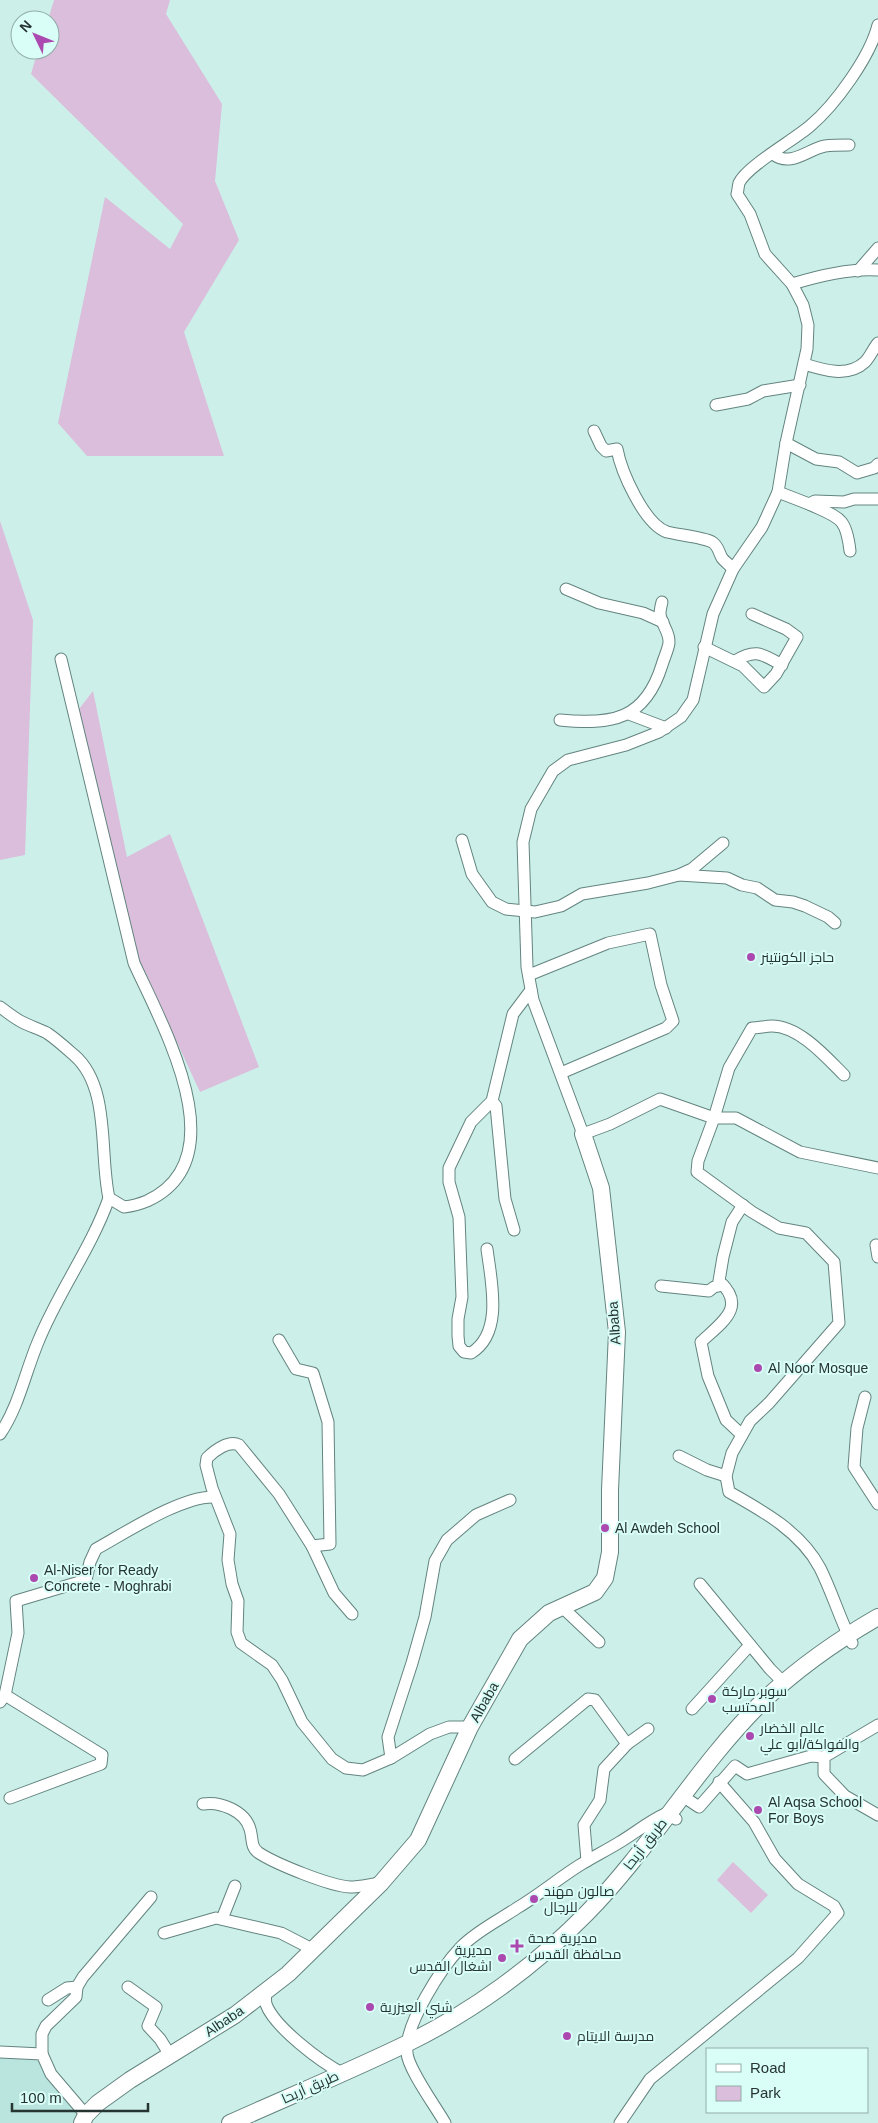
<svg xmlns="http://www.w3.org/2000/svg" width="878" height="2123" font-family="Helvetica,Cairo,sans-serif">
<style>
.built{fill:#b9e5de}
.green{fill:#dbbedb}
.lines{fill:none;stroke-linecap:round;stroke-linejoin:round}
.street-casing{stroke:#63847f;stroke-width:13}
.secondary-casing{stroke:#63847f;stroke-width:18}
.street{stroke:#fff;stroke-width:11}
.secondary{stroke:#fff;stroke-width:16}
.poi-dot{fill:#ac49b0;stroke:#d9fdf7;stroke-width:2}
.labels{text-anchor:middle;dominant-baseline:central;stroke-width:4;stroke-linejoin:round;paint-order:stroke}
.poi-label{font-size:14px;fill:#273532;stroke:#d9fdf7;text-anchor:start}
.street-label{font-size:14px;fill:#273532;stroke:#d9fdf7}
</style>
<rect width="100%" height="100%" fill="#ccf0e9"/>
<polygon class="built" points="0,2054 39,2060 81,2114 79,2123 0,2123"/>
<g class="green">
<polygon points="54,0 170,0 166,14 222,104 215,181 239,240 184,332 224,456 87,456 58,423 105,197 170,249 183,224 31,74 38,50 50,50 50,20 48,20"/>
<polygon points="0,521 33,620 25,855 0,860"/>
<polygon points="93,691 127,857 170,834 259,1067 200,1092 120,920 72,718"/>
<polygon points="733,1862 768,1895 751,1913 717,1880"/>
</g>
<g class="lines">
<defs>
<g id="street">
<path d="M773 154C791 168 808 149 825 146 832 145 841 145 849 145"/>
<polyline points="858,271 878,248"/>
<path d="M792 284C818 276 850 268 878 270"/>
<path d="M804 364C823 370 848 378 865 362 870 357 873 349 878 343"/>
<polyline points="716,405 748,399 763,391 800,385"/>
<path d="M594 431 601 446 606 451 617 449C621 471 644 524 667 532 679 535 703 537 712 542 718 545 719 553 722 558 725 562 730 565 733 569"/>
<polyline points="786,443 816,459 839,462 857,473 874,468 878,464"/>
<polyline points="778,492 809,504 815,501 844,502 854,499 878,499"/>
<path d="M809 504C839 518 846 516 850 551"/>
<polyline points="566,589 599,603 643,613 663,622"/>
<polyline points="704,647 743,666 764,687 776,674 797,637 786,629 752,614"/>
<path d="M735 661C756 648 762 654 782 665"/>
<polyline points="629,714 666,728"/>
<path d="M560 720C612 725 645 720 662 665 664 658 668 650 669 643 670 632 661 624 660 614 660 610 661 606 662 602"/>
<polyline points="462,840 472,874 492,902 506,909 535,912 561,906 582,894 648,883 679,875 692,869 723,843"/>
<polyline points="679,875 727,878 742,885 757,888 775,900 793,902 805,906 828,917 835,923"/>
<polyline points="529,975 608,943 650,934 661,985 673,1021 666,1028 561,1073"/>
<path d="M0 1007C7 1012 14 1018 22 1022 30 1026 39 1029 47 1033 56 1039 66 1048 74 1055 111 1087 99 1154 109 1198L124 1207C132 1206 140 1204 147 1201 239 1159 162 1025 134 963L61 659"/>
<path d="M844 1075C826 1057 799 1026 772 1026 765 1026 759 1028 752 1028L729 1068 714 1118H736L800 1152 878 1168"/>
<polyline points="492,1101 496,1106 505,1199 514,1230"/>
<polyline points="876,1245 878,1257"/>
<path d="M487 1249C491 1281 504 1333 471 1353L464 1352 459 1346 458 1336V1319L462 1297 459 1217 449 1182V1168L471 1122 492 1101 513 1014 531 990"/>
<polyline points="661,1286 709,1291 714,1287 723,1285"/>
<path d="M279 1340 296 1369 313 1373 328 1422 330 1544 312 1546 279 1494 239 1445C229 1440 215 1450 207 1458L206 1465 212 1488 230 1534 228 1560 232 1584 238 1601 237 1632 241 1643 272 1665 282 1680 302 1722 332 1759 346 1768 363 1770 391 1758 430 1734 449 1727H470"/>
<polyline points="865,1397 857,1428 854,1467 878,1504"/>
<path d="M0 1434C19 1406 25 1373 38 1342 58 1292 91 1249 109 1198"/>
<path d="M742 1435 726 1420 708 1376 701 1342C721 1323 748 1307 719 1281L723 1257 732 1222 743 1205"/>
<polyline points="679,1456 707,1470 726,1476"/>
<polyline points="312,1546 334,1593 352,1614"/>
<polyline points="700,1584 770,1669 784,1683"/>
<polyline points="562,1607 599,1642"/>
<path d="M852 1643C840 1619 832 1592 820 1568 801 1532 763 1511 729 1492L726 1476 732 1453 750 1421 769 1403 839 1323 834 1262 806 1233 779 1228 752 1212 697 1172 698 1161 714 1118 660 1099 610 1124 583 1134 533 1000 527 967 523 842 531 809 553 771 568 760 626 745 659 732 681 717 693 700 713 614 733 569 762 527 778 492 786 443 807 349 808 325 803 305 792 284 765 254 750 214 737 194C738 191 738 187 739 183 747 166 794 140 810 126 835 105 870 57 878 25"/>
<polyline points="5,1695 102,1755 101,1764 10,1798"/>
<path d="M0 1702 5 1695 18 1633 16 1601 86 1580 90 1562 96 1549C125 1533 183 1495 215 1497"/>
<polyline points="692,1709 750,1645"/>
<polyline points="627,1744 648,1729"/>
<polyline points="824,1757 824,1774 845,1796 878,1815"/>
<polyline points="391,1758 388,1737 412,1663 425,1617 435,1561 447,1540 476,1515 510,1500"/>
<polyline points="515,1759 588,1699 595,1700 627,1744 604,1769 600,1800 584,1825 587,1861"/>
<polyline points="690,1801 699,1807 735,1766 747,1774 811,1756 824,1757 878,1725"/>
<path d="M203 1804C220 1801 245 1811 250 1829 253 1838 250 1847 259 1853 276 1864 330 1886 350 1887 360 1887 371 1884 381 1883"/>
<polyline points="222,1919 235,1886"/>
<polyline points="164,1933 216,1918 281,1933 314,1950"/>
<polyline points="128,1987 156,2007 148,2026 160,2039 170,2055"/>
<path d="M265 1992C266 1995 265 2000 266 2004 274 2027 321 2062 342 2073"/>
<polyline points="48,2000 67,1988 77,1987"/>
<polyline points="0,2052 42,2054 51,2074 86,2115"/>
<polyline points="42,2054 42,2034 46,2026 76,1997 77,1987 83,1977 151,1897"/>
<path d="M445 2123C436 2107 408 2069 407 2053 404 2025 442 1967 461 1947 478 1930 498 1921 517 1908 539 1895 559 1878 580 1865 593 1857 607 1850 620 1842 635 1833 648 1822 665 1814L676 1819"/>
<polyline points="620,2123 650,2079 798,1958 838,1913 834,1906 798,1884 775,1859 754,1822 719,1782"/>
</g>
<g id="secondary">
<polyline points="82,2123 86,2115 98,2103 130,2080 235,2015 288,1974 381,1883 418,1840 470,1727 520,1639 549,1613 595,1592 605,1578 610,1552 610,1490 617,1332 601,1188 583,1134"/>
<path d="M230 2123C288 2097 348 2072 406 2044 472 2012 535 1966 586 1914 651 1848 697 1766 763 1701 798 1668 836 1641 878 1617"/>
</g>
</defs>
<use href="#street" class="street-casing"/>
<use href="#secondary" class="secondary-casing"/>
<use href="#street" class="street"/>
<use href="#secondary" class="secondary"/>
</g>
<g class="poi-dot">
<circle cx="751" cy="957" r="5"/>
<circle cx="758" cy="1368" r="5"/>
<circle cx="605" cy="1528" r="5"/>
<circle cx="34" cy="1578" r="5"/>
<circle cx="712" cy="1699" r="5"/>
<circle cx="750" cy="1736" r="5"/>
<circle cx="758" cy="1810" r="5"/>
<circle cx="534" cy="1899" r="5"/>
<path d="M514.5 1938.5h5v5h5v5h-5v5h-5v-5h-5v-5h5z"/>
<circle cx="502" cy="1958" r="5"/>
<circle cx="370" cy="2007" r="5"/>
<circle cx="567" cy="2036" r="5"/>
</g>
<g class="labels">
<g class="poi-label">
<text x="761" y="957">حاجز الكونتينر</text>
<text x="768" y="1368">Al Noor Mosque</text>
<text x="615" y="1528">Al Awdeh School</text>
<text x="44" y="1570">Al-Niser for Ready<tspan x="44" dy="16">Concrete - Moghrabi</tspan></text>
<text x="722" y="1691">سوبر ماركة<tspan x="722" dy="16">المحتسب</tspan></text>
<text x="760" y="1728">عالم الخضار<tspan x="760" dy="16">والفواكة/ابو علي</tspan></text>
<text x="768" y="1802">Al Aqsa School<tspan x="768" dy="16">For Boys</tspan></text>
<text x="544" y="1891">صالون مهند<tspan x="544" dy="16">للرجال</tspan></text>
<text x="528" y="1938">مديرية صحة<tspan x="528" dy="16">محافظة القدس</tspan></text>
<text x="492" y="1950" text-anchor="end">مديرية<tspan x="492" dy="16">اشغال القدس</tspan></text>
<text x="380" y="2007">شني العيزرية</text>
<text x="577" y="2036">مدرسة الايتام</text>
</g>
<g class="street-label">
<text transform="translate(614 1323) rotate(-94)">Albaba</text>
<text transform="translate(484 1702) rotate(-61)">Albaba</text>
<text transform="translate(645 1844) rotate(-52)">طريق أريحا</text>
<text transform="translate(224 2021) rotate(-34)">Albaba</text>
<text transform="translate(310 2087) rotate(-24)">طريق أريحا</text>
</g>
</g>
<rect x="706" y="2048" width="162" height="65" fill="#d9fdf7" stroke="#92ada8"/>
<rect x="716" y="2064" width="25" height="8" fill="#ffffff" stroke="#92ada8"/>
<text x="750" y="2073" font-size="15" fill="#273532">Road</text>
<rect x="716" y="2086" width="25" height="15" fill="#dbbedb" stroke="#92ada8"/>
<text x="750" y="2098" font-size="15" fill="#273532">Park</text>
<g transform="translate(35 35) rotate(313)"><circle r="24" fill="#d9fdf7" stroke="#92ada8"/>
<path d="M0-4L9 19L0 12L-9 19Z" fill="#ac49b0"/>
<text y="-8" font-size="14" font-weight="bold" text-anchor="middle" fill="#273532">N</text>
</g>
<path d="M12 2103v8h136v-8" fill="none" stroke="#273532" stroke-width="2.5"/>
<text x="20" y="2103" font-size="15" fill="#273532" stroke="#d9fdf7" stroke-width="4" paint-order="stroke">100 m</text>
</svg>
